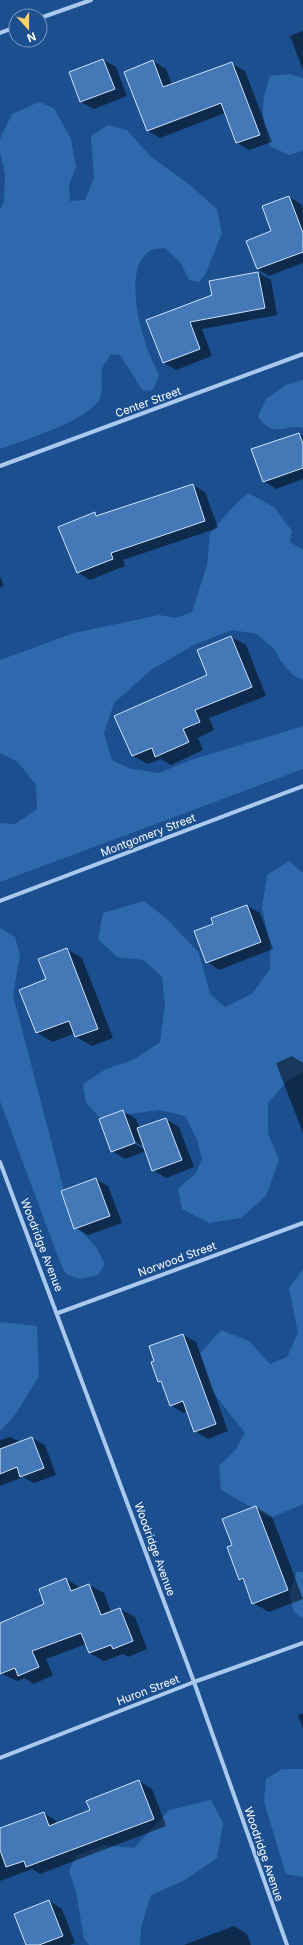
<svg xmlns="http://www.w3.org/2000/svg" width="303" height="1945" font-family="Inter,sans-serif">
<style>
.green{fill:#2e69ad}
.shadow{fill:#0007;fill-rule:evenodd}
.building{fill:#4478b7;stroke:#cfe3fa}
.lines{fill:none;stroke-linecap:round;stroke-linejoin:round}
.street{stroke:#a9c9ee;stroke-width:4}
.labels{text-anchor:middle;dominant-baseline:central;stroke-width:3;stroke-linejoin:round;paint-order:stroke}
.street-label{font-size:11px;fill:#fff;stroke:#1b4f8f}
</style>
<rect width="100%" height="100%" fill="#1b4f8f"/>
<g class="green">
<path d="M289 74 303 78V151L289 155 270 146C261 118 260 104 270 76Z"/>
<path d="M39 102 54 108 71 139 76 167 69 185 70 201 85 200 94 178 91 136 108 125 127 130 150 156 190 185 217 209 222 233 206 273 199 282 189 280 181 263 165 248C161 249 155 248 152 250 125 262 137 320 145 341 148 353 154 364 159 375L153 390 143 391 120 355 111 354C109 358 105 362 103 367 99 376 105 391 99 400 85 422 24 440 0 449V209L4 202 5 174 0 152V139L12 114Z"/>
<path d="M303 380V428C286 423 275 440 258 417L266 399 286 385Z"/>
<polygon points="248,493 274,507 292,531 290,542 303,550 303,680 293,675 280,660 274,649 257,634 232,630 194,645 151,670 114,703 104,733 112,760 131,769 159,773 191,760 303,726 303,769 0,882 0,823 15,824 37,809 36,785 18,762 0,753 0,660 74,633 159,615 176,618 192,612 207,565 210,533 231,509"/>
<polygon points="289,861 303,873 303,1072 288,1080 268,1103 268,1133 279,1160 266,1196 241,1218 209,1223 182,1209 178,1189 196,1173 202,1159 197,1140 185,1116 159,1110 100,1118 86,1103 83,1084 106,1069 133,1060 160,1042 165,1004 162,977 144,960 117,957 98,939 103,913 144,901 167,919 199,953 210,994 225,1007 252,994 270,969 270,944 262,908 267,875"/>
<polygon points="0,928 15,937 20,955 13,995 72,1221 96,1247 105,1264 98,1275 80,1279 66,1274 60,1262 0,1101"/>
<polygon points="303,1269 303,1504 270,1518 221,1490 219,1466 236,1449 245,1433 212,1391 200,1353 221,1330 249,1341 270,1364 287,1357 298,1333 289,1288"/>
<polygon points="0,1322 37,1326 39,1376 15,1415 0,1431"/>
<polygon points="297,1572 303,1572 303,1618 294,1612 289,1593"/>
<polygon points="282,1769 303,1769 303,1877 286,1874 264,1802 266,1779"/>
<polygon points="211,1800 223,1823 217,1858 185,1880 151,1895 141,1927 140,1945 89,1945 84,1939 76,1891 69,1871 76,1856 105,1845 134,1848 169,1810"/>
</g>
<g class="shadow">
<polygon points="303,31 303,70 290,36"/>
<polygon points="103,60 116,67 127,96 94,109 81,102"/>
<polygon points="153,61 166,69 172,84 232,64 245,71 272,142 249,150 237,143 225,113 160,138 147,130"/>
<polygon points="289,197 301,204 303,209 303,263 269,276 258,269"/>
<polygon points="258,273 271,280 277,315 202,329 212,356 176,370 163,362 148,320 213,296 210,281"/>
<polygon points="299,434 303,436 303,479 276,489 264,481"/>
<polygon points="193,485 205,492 218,528 123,560 125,566 90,580 77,572 95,513 100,516"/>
<polygon points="0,576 4,586 0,587"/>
<polygon points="231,637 246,645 266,696 209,718 214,730 198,738 203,750 171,765 161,759 148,764 133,756 116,716 208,676"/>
<polygon points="247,906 260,913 273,949 219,970 207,962 214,925 212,919"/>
<polygon points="67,949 82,958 113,1038 92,1046 76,1037 75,1033 53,1042 37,1033 47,980"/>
<polygon points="292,1056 303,1063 303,1133 276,1063"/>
<path d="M123 1111 136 1119 140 1129 166 1119 179 1127 194 1167 166 1178 153 1170 146 1151 125 1159 112 1151ZM131 1140 145 1147V1150L130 1141Z"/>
<polygon points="96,1179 108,1186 122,1223 88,1235 75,1228"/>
<polygon points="183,1335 196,1342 228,1431 208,1439 195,1431 188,1411 183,1413 171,1405 163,1384 158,1381 156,1361 151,1347"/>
<polygon points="10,1437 20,1442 32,1438 45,1445 56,1475 34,1483 23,1477 0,1486 0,1440"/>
<polygon points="256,1507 272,1517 303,1599 269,1612 253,1603 245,1582 240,1579 234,1546"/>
<polygon points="66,1579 81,1588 89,1585 104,1593 111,1612 120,1609 135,1617 147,1649 128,1657 123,1654 104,1661 89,1653 86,1644 46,1659 53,1675 34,1684 24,1678 17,1681 0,1673 0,1624 45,1604"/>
<polygon points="303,1713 303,1729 298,1715"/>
<polygon points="139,1781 152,1789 166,1826 40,1874 32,1869 0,1881 0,1829 44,1813 56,1821 57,1824 91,1811"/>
<polygon points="49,1901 62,1909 75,1943 70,1945 27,1945"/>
<polygon points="234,1926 247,1934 251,1945 184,1945"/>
</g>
<g class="building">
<polygon points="103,59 115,89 80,102 69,72"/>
<polygon points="153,60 163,87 232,62 260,135 236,143 221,103 147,131 124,72"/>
<polygon points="289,196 303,233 303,252 257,269 246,241 271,231 262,206"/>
<polygon points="258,272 265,308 190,322 200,349 163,363 146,320 212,295 209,281"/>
<polygon points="299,433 303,444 303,468 263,482 251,449"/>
<polygon points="193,484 205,521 111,553 113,559 77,573 58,527 95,512 96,516"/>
<polygon points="231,636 252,687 195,710 200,722 183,729 189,742 155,757 152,748 132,756 114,716 207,675 197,650"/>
<polygon points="247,905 261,942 206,963 194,931 213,924 211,918"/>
<polygon points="67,948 98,1029 75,1037 69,1021 36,1033 19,990 46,979 38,959"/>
<polygon points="123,1110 135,1143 111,1152 99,1119"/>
<polygon points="166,1118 182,1160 152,1171 137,1128"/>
<polygon points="96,1178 110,1216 74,1229 61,1191"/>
<polygon points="183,1334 216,1424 194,1432 183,1401 170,1406 161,1381 158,1382 151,1362 154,1361 149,1346"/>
<polygon points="32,1437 44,1468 20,1477 17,1467 0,1474 0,1449"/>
<polygon points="256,1506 288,1590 252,1604 243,1578 239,1580 227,1547 232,1545 222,1519"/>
<polygon points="66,1578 71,1591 89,1584 101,1615 120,1608 133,1641 113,1649 111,1645 89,1653 81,1633 32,1651 39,1667 18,1676 15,1668 0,1674 0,1623 44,1604 39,1589"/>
<polygon points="139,1780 154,1819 26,1867 24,1861 6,1867 0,1850 0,1828 44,1812 49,1826 90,1810 86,1801"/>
<polygon points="49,1900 63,1936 39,1945 26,1945 14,1914"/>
</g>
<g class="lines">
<g class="street">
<polyline points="40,18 91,0"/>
<polyline points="0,33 16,27"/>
<polyline points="0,466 303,354"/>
<polyline points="0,901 303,786"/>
<polyline points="0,1162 194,1682 287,1945"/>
<polyline points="58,1313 303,1223"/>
<polyline points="0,1758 194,1682 303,1643"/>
</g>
</g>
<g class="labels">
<g class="street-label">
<text transform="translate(148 402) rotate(-20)">Center Street</text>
<text transform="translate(148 835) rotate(-21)">Montgomery Street</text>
<text transform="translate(42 1245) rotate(69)">Woodridge Avenue</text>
<text transform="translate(177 1259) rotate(-20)">Norwood Street</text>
<text transform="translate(155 1549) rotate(70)">Woodridge Avenue</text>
<text transform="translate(148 1690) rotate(-21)">Huron Street</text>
<text transform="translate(264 1854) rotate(71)">Woodridge Avenue</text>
</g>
</g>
<g transform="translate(28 28) rotate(159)"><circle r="19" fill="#1b4f8f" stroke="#7695bc"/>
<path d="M0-3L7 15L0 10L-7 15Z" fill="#ffd166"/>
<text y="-6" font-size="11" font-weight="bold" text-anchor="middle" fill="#ffffff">N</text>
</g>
</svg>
